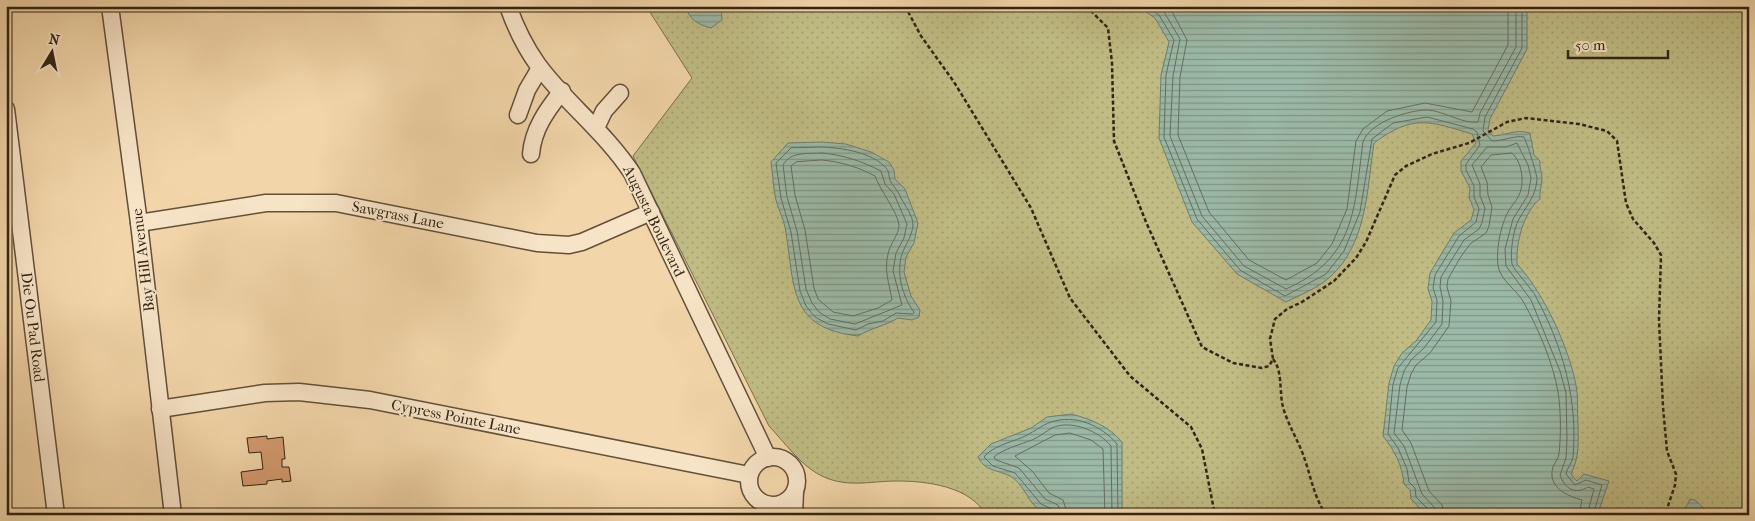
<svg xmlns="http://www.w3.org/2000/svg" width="1755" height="521" font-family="'IM FELL French Canon',serif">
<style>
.green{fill:url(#green-dots);stroke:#78704c}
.water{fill:url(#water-rules);stroke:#717d6c}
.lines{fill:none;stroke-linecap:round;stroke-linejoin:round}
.shore{stroke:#666e5e;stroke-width:1}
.building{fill:#d59c70;stroke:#312414}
.minor-casing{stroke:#615039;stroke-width:19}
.path{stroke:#312414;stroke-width:2.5;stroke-dasharray:4 2.5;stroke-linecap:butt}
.minor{stroke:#f7e4c7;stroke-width:16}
.labels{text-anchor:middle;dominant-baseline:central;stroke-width:4;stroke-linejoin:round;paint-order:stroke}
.street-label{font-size:15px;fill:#312414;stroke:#f7e4c7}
</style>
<defs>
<pattern id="green-dots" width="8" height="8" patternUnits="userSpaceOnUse" patternTransform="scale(1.25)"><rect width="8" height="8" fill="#c0bc84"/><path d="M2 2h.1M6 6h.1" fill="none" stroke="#a5a171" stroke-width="1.8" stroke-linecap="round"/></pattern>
<pattern id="water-rules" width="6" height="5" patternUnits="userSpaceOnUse" patternTransform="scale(1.25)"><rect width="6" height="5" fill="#9bb9a7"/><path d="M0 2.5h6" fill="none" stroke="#7f9687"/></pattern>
</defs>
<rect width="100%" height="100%" fill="#f2d6a9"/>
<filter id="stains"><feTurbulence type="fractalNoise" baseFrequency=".004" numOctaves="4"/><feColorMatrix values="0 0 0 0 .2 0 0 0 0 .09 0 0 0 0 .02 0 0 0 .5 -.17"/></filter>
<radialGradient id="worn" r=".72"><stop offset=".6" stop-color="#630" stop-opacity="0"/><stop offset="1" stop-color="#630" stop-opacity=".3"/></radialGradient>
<path class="green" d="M646 6H1749V515H986C970 486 926 481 897 481 869 481 845 489 818 474 799 463 784 442 769 426L633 156 692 78Z"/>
<g class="water">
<path d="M685 6H721L722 20 711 28C697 24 690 20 685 6Z"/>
<path d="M1137 6H1527V49L1490 119 1488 130 1493 136C1507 135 1515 129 1530 133L1534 155 1540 161C1539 168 1542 172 1542 178 1542 186 1539 191 1540 199 1523 213 1516 243 1517 264 1544 293 1571 351 1577 391 1578 401 1577 412 1578 422 1578 441 1580 456 1571 474L1577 481 1584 474 1609 481 1598 513 1426 515 1411 499 1410 490 1404 484C1402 465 1395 451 1383 436L1389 383 1394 366 1402 353 1416 341 1431 320 1432 301 1428 289 1430 273 1454 233 1471 220 1474 210 1469 197 1470 188 1461 171V161L1476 143 1472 134C1429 121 1413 114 1374 143 1367 189 1367 244 1330 277 1318 288 1300 295 1286 302L1237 274 1192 222 1159 138 1161 75 1169 42 1155 18Z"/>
<path d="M822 142 846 144 871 152 889 162 894 170 895 179 905 189 918 223 914 243 906 257 904 272 911 296 920 310 919 317 912 320 898 318C885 326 871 328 858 336 789 328 795 289 786 233 785 222 779 211 776 200 773 188 773 174 771 162L788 143Z"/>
<path d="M1071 414C1091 419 1108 426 1122 442V515C1102 515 1053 520 1038 509 1027 500 1023 483 1010 476 998 470 984 471 978 457L991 444 1031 428 1047 417Z"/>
<polygon points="1690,499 1695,500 1711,515 1682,515"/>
</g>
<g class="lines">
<g class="shore">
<polyline points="1146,6 1159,15 1174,40 1166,75 1164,137 1197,219 1240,270 1285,296 1326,274 1344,251 1360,212 1372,139 1393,123 1427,117 1473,129 1477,132 1480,145 1466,164 1466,170 1474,186 1474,197 1479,209 1476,222 1459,236 1435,275 1433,288 1437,300 1436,322 1398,368 1393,384 1388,434 1398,448 1407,469 1409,482 1415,488 1416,497 1429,510 1430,515"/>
<path d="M1157 6 1164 12 1180 39 1173 76 1170 136 1202 216 1244 266 1286 289C1356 258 1354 209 1363 142 1370 122 1408 110 1428 110 1444 111 1462 124 1478 122L1480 113 1516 47V6"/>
<polyline points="1169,6 1187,40 1180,77 1178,135 1209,212 1249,260 1286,280 1317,263 1332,244 1347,209 1356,141 1363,129 1387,111 1425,103 1472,112 1508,45 1508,6"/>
<path d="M1522 6V48L1485 117 1483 131 1492 141C1503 141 1516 135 1524 137 1527 143 1537 174 1537 179 1536 196 1527 205 1519 219 1513 230 1510 252 1512 264 1513 269 1532 289 1536 297 1563 347 1578 400 1573 457 1572 463 1567 468 1566 474L1575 485 1586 480 1602 485 1593 515"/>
<path d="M822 147C842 148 872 152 886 168 890 172 888 177 891 182 895 189 897 189 901 198 905 206 913 215 913 225 912 237 906 243 902 254 896 272 902 296 914 312L913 314 896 313 883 321 868 324 856 330 828 324 815 317 806 306 800 291 791 232 781 198 776 163 791 148Z"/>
<path d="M822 153C844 155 861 161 881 171L885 184 894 194 907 224 904 238 896 253 893 271 902 305 855 324 830 319 819 312 812 303 806 289 797 231 787 197 783 165C791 151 807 154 822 153Z"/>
<path d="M822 160C842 162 858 167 875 176 880 190 898 213 899 225 899 235 890 243 888 254 884 271 889 283 892 300L878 308 853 316 833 312 818 299 814 288 805 230 795 195 791 166 796 162Z"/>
<path d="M1055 515 1052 509 1041 504 1015 473 993 466 984 457C990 448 1010 442 1021 438 1031 434 1042 425 1051 422 1075 414 1101 425 1117 444L1118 515"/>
<path d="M1061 515 1058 505 1045 499 1019 468 996 460 994 457C1001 450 1021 444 1032 440 1039 437 1045 432 1052 428 1070 419 1099 431 1111 446L1112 515"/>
<polyline points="1068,515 1063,500 1049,493 1033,472 1015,456 1055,435 1070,433 1091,440 1103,449 1105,515"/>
<path d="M1436 515 1434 507 1422 494 1404 446 1394 433 1400 385 1404 371 1411 360 1424 348 1442 324 1443 301 1440 287 1441 277 1464 240 1479 229 1482 223 1485 208 1480 196V184L1472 165 1487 147H1506L1517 143 1528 165 1531 178 1528 195 1513 219 1505 249 1506 266 1531 300 1560 371 1566 393 1567 440 1566 458 1560 475C1565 489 1575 495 1588 487L1594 489 1587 515"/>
<path d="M1444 515 1442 505 1429 491 1411 443 1402 430 1407 387 1411 374 1416 365 1430 353 1449 326 1451 301 1447 287 1448 279 1460 258 1470 244 1486 233 1489 226 1492 207 1488 195 1487 182 1481 167 1491 155 1512 153C1522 162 1525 183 1519 195 1516 202 1510 207 1507 214 1500 228 1496 251 1498 266 1500 280 1518 291 1524 303 1539 330 1553 363 1558 392 1561 411 1561 435 1559 454 1558 459 1555 462 1553 467 1547 487 1567 496 1582 500L1579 515"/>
</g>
</g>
<polygon class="building" points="267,436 267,439 283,437 285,459 282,459 282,467 289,467 291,481 282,482 282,479 267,481 267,484 243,486 241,472 263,469 261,452 249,453 247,438"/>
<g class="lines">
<defs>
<g id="minor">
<polyline points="110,6 139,223 173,515"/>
<path d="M508 6C515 26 525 47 538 65 566 103 605 132 632 173L768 458"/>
<polyline points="6,109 56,515"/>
<polyline points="518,115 527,90 540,68"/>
<polyline points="596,128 604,111 620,93"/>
<path d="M531 154C533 129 547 110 562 91"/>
<polyline points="139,223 266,203 336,203 537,243 569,245 582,242 651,212"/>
<polyline points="160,409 265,393 299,392 370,400 749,475"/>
<circle cx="773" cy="481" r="24"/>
<polyline points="794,515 795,491"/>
</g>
</defs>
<use href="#minor" class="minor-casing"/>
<g class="path">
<polyline points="905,6 921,36 954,82 1031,208 1070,298 1130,376 1191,427 1202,449 1215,515"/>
<polyline points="1086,6 1108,28 1112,63 1114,141 1146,222 1202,347 1233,363 1262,368 1269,366 1273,359 1270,339 1275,319 1287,309 1302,302 1334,281 1356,258 1366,242 1395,175 1406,166 1432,154 1469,143 1507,122 1526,118 1579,124 1607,131 1617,141 1626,203 1633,219 1654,243 1661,255 1659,320 1663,407 1667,451 1676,474 1675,485 1665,515"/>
<path d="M1273 359C1283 371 1279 392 1283 407 1288 425 1298 440 1304 457 1311 477 1314 497 1326 515"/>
</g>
<use href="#minor" class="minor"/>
</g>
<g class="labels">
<g class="street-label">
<text transform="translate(398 215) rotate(11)">Sawgrass Lane</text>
<text transform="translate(654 221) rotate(64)">Augusta Boulevard</text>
<text transform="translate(143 260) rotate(-97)">Bay Hill Avenue</text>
<text transform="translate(33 327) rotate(83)">Die Ou Pad Road</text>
<text transform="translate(456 417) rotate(11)">Cypress Pointe Lane</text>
</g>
</g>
<rect width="1755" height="521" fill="none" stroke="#f2d6a9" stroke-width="25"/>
<rect x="8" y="8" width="1740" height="506" fill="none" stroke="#312414" stroke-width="2.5"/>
<rect x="12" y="12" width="1730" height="496" fill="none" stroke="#312414"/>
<g transform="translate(52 52) rotate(10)" stroke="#f7e4c7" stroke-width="4" paint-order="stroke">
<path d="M0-4L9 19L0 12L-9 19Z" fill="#312414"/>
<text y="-8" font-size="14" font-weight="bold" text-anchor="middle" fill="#312414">N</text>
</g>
<path d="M1568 50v8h100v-8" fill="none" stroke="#312414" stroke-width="2.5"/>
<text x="1575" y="50" font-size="15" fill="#312414" stroke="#f7e4c7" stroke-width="4" paint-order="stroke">50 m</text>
<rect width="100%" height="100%" filter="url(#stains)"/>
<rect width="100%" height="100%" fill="url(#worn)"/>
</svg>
